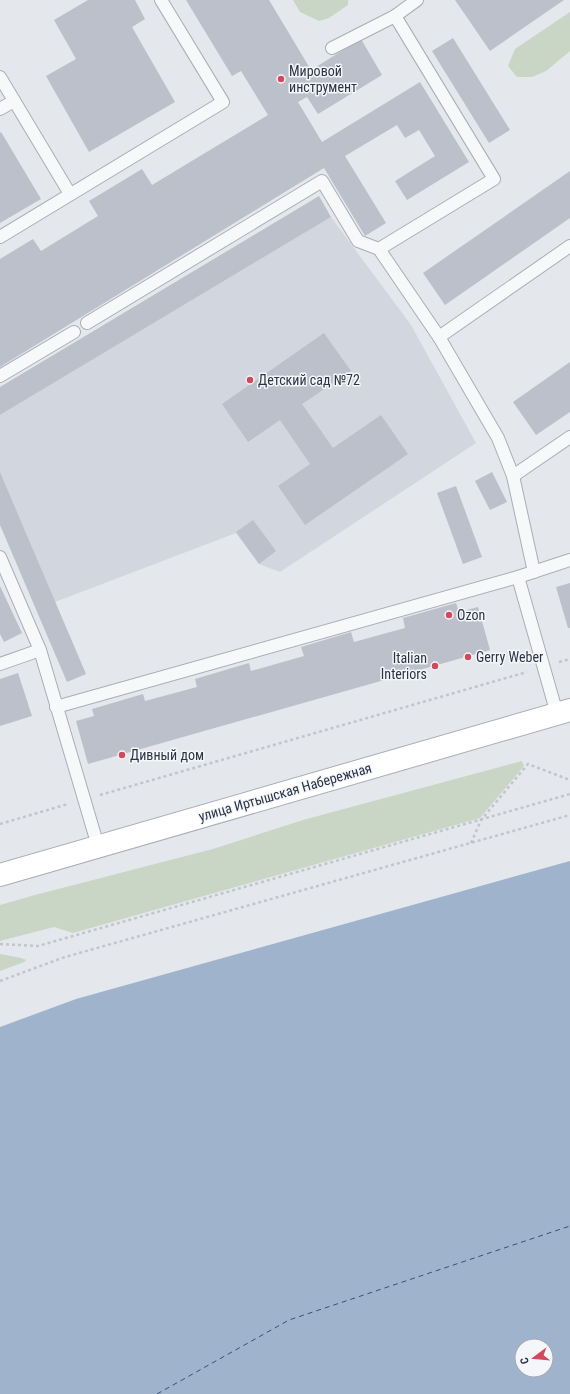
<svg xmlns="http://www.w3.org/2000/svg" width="570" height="1394" font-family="'Roboto Condensed',sans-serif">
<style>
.built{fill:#d2d6de}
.green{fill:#c9d6c5}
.water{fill:#9fb4cc;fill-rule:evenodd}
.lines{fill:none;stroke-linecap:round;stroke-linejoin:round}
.ferry{stroke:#34527a;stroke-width:1;stroke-dasharray:5 4;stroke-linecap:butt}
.building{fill:#bbc0ca}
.service-casing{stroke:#a9aeb7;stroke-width:14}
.secondary-casing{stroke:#a9aeb7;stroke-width:24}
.path{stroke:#c2c5cb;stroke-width:2.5;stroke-dasharray:3 3;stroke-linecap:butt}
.service{stroke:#f7f8fa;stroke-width:12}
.secondary{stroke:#fff;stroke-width:22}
.poi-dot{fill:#d1495b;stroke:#f4f6f9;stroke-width:1.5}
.labels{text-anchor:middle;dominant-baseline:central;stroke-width:3;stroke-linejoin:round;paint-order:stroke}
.poi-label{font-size:14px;fill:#2b3445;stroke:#f4f6f9;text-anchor:start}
.street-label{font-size:14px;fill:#2b3445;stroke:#f4f6f9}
</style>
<rect width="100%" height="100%" fill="#e4e7ec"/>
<polygon class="built" points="331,217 411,325 476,443 280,572 259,564 236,533 55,602 0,472 0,415"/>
<g class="green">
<polygon points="293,0 348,0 348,5 329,18 319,21 300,12"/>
<polygon points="570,12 570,51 546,71 532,77 517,77 508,66 515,49"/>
<polygon points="522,761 524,766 480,818 73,933 54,927 0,941 0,905 35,895 213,849 303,820"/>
<polygon points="0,954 21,958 26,960 24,962 0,971"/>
</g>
<path class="water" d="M570 861V1394H0V1027L76 999ZM522 1346H546V1370H522Z"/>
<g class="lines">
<polyline class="ferry" points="157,1394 289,1320 570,1226"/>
</g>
<g class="building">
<polygon points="88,0 135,0 145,19 132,27 175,102 89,152 46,76 76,59 54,20"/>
<polygon points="186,0 269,0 311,70 361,39 382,75 318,114 307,97 298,102 322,142 420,82 469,162 407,200 395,181 435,156 419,130 405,138 397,125 345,156 386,223 365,236 324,168 0,367 0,259 33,239 41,251 98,216 89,201 142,169 152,185 268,115 241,71 232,76"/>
<polygon points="455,0 564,0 490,51"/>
<polygon points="453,38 510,130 489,143 432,51"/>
<polygon points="1,132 41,199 0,223 0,133"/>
<polygon points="570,171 570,218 445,305 423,273"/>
<polygon points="319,196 331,217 0,415 0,387"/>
<polygon points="324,333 351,371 302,404 333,448 381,415 408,454 305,525 278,486 310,464 280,420 248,442 222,404"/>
<polygon points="570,362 570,412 536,435 513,402"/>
<polygon points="0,472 86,674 67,682 0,525"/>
<polygon points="492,472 507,502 490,510 475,481"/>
<polygon points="456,486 482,557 463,564 437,493"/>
<polygon points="253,520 276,551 259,564 236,532"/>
<polygon points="570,583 570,628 568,628 556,587"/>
<polygon points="0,586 22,633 4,642 0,634"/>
<polygon points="456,603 459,612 478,607 490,650 88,764 76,721 94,716 92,709 143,694 145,701 197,687 195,679 249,663 251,671 304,656 301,647 351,632 354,642 405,628 403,618"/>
<polygon points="18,673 32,716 0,726 0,679"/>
</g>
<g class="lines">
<defs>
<g id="service">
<polyline points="332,48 395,16 417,0"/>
<polyline points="0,77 70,194"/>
<polyline points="0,109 14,101"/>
<polyline points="0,237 223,102 161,0"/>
<polyline points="379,249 494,179 395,16"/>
<polyline points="87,323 322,181 358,241 379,249 439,337 498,438 513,476 534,572"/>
<polyline points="439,337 570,246"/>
<polyline points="0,376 74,332"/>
<polyline points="513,476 570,437"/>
<polyline points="0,557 40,650 98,846"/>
<polyline points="518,577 557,714"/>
<polyline points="0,664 40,650"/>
<polyline points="56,707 518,577 570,560"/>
</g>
<polyline id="secondary" points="0,875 570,710"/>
</defs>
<use href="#service" class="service-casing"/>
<use href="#secondary" class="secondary-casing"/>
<g class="path">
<polyline points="559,662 570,659"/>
<polyline points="100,795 527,672"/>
<polyline points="0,824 68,804"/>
<polyline points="471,843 481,820 528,764 570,780"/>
<polyline points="0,944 38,946 570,794"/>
<polyline points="0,981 65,957 570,815"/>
</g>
<use href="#service" class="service"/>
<use href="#secondary" class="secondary"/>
</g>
<g class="poi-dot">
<circle cx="281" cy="79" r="4"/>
<circle cx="250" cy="380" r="4"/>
<circle cx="449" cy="615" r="4"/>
<circle cx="468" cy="657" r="4"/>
<circle cx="435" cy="666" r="4"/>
<circle cx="122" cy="755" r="4"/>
</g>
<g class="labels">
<g class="poi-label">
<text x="289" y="71">Мировой<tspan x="289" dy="16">инструмент</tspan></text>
<text x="258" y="380">Детский сад №72</text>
<text x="457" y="615">Ozon</text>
<text x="476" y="657">Gerry Weber</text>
<text x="427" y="658" text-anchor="end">Italian<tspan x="427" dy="16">Interiors</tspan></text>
<text x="130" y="755">Дивный дом</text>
</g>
<g class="street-label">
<text transform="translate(285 792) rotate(-16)">улица Иртышская Набережная</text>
</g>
</g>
<g transform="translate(534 1358) rotate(254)"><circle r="19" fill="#f4f6f9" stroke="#a4a8b1"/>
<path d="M0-3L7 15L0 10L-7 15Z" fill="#d1495b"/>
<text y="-6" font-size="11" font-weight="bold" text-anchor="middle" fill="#2b3445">С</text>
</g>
</svg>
